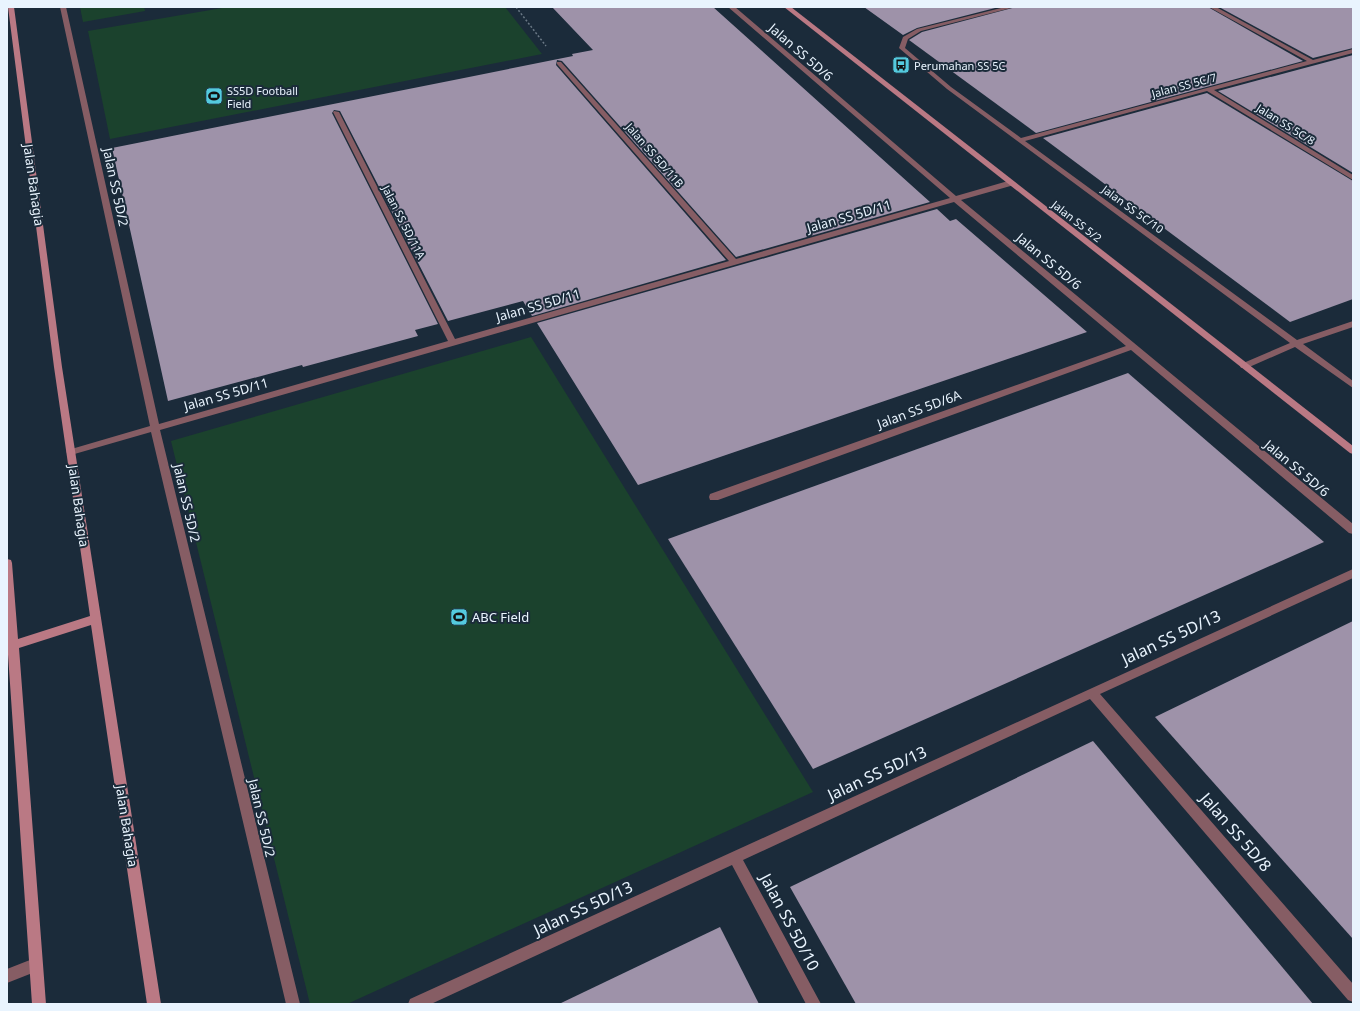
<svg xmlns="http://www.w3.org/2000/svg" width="1360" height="1011" font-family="'Noto Sans',sans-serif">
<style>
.green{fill:#1b422d}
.building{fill:#9e92a9}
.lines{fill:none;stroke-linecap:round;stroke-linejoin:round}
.path{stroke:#6a7885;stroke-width:1.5;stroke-dasharray:2 2;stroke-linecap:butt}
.street{fill:#865d64;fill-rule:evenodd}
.secondary{fill:#ba7984;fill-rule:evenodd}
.labels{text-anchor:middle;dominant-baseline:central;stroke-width:4;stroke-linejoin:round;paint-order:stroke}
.far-poi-label{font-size:11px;fill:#e9f4fe;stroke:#1b2b3a;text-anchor:start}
.far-street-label{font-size:11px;fill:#e9f4fe;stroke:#1b2b3a}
.street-label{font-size:13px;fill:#e9f4fe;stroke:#1b2b3a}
.poi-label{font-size:13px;fill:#e9f4fe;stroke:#1b2b3a;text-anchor:start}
.near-street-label{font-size:16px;fill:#e9f4fe;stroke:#1b2b3a}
</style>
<rect width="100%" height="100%" fill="#1b2b3a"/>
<g class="green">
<polygon points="80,7 144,7 145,11 83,22"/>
<polygon points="228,7 505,7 542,54 110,139 88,31"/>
<polygon points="531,337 813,792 347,1004 310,1004 171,441"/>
</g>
<g class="building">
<polygon points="552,7 713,7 930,202 736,257 562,61 557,60 556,65 726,260 532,316 523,301 448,321 340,111 334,110 332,113 438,324 415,330 418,336 303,367 302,365 168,401 112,148 459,79 573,56 572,54 593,50"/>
<polygon points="864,7 999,7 917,28 903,35"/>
<polygon points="1016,7 1208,7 1303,61 1036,133 909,40 922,32"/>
<polygon points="1219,7 1353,7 1353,48 1313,58"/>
<polygon points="1353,55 1353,173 1218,91"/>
<polygon points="1207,93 1353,181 1353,299 1290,322 1043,138"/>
<polygon points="937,209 950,221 956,219 1087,332 638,485 537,323"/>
<polygon points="1128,373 1324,542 813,769 668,539"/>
<polygon points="1353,621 1353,939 1155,717"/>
<polygon points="1093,741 1313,1004 856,1004 790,887"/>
<polygon points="720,927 759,1004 559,1004"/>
</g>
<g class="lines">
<polyline class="path" points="516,7 546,46"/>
<g class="street">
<polygon points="60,7 66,7 159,424 448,341 333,112 334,111 339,112 455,339 729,261 557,64 557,62 561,62 736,259 950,198 728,7 735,7 956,196 1008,181 1014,181 1014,185 961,200 1353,524 1353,534 1349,533 1131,350 718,500 710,500 709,497 710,494 1126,346 954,202 160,430 300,1004 286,1004 151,432 71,455 66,452 68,450 150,426"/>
<polygon points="1005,7 1015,7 921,31 908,39 905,48 951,87 1021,138 1307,61 1209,7 1216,7 1313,60 1353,49 1353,53 1214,90 1353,175 1353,180 1207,91 1025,141 1297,340 1353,321 1353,327 1303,344 1353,381 1353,388 1295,347 1247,368 1241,368 1240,366 1241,364 1290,343 947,89 899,48 903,37 917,29"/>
<polygon points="1353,569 1353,578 1100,694 1353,984 1353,1002 1348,1000 1090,699 743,860 821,1004 806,1004 732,865 431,1004 408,1004 410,999"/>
<polygon points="35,958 40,960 42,965 40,970 7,983 7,969"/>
</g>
<g class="secondary">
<polygon points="8,7 14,7 62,367 161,1004 147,1004 91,625 19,648 46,1004 32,1004 7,640 7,559 11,560 12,563 18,639 90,616 54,367"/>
<polygon points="784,7 791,7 1353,446 1353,454 1350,453"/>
</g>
</g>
<defs>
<symbol id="bus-square" viewBox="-11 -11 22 22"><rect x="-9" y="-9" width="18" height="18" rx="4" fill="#54cade" stroke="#1b2b3a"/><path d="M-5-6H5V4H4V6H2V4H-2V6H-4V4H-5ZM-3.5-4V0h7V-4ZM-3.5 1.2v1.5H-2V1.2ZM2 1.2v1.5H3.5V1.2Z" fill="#111"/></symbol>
<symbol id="stadium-square" viewBox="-11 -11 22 22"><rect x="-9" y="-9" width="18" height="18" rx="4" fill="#54cade" stroke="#1b2b3a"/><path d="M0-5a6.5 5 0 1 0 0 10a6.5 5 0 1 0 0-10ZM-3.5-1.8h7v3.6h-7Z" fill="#111"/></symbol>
</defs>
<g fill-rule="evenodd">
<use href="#bus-square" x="891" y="55" width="20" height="20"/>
<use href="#stadium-square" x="204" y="86" width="20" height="20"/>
<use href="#stadium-square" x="449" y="607" width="20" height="20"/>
</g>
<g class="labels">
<g class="far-poi-label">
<text x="914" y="65">Perumahan SS 5C</text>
<text x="227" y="90">SS5D Football<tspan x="227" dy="13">Field</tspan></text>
</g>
<g class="far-street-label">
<text transform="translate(1184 85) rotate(-15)">Jalan SS 5C/7</text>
<text transform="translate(1286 124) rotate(32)">Jalan SS 5C/8</text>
<text transform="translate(655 155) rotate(49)">Jalan SS 5D/11B</text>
<text transform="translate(1133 209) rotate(36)">Jalan SS 5C/10</text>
<text transform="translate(1077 221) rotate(38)">Jalan SS 5/2</text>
<text transform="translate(404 222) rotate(63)">Jalan SS 5D/11A</text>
</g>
<g class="street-label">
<text transform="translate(801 52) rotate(41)">Jalan SS 5D/6</text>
<text transform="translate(34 185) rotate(82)">Jalan Bahagia</text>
<text transform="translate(116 187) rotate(78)">Jalan SS 5D/2</text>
<text transform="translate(849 216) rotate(-16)">Jalan SS 5D/11</text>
<text transform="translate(1049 261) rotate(40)">Jalan SS 5D/6</text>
<text transform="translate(538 305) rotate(-16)">Jalan SS 5D/11</text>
<text transform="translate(226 394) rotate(-16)">Jalan SS 5D/11</text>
<text transform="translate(919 409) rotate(-20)">Jalan SS 5D/6A</text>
<text transform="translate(1297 468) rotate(40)">Jalan SS 5D/6</text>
<text transform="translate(187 503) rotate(77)">Jalan SS 5D/2</text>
<text transform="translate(79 506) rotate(82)">Jalan Bahagia</text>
<text transform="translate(262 818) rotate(77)">Jalan SS 5D/2</text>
<text transform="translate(127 826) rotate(81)">Jalan Bahagia</text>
</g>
<g class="poi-label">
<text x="472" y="617">ABC Field</text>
</g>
<g class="near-street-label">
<text transform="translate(1171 637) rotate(-25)">Jalan SS 5D/13</text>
<text transform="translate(877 773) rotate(-25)">Jalan SS 5D/13</text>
<text transform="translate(1236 832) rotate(49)">Jalan SS 5D/8</text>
<text transform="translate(583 908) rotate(-25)">Jalan SS 5D/13</text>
<text transform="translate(790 922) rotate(62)">Jalan SS 5D/10</text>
</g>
</g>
<rect width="1360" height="1011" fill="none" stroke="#e9f4fe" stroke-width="16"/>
</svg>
